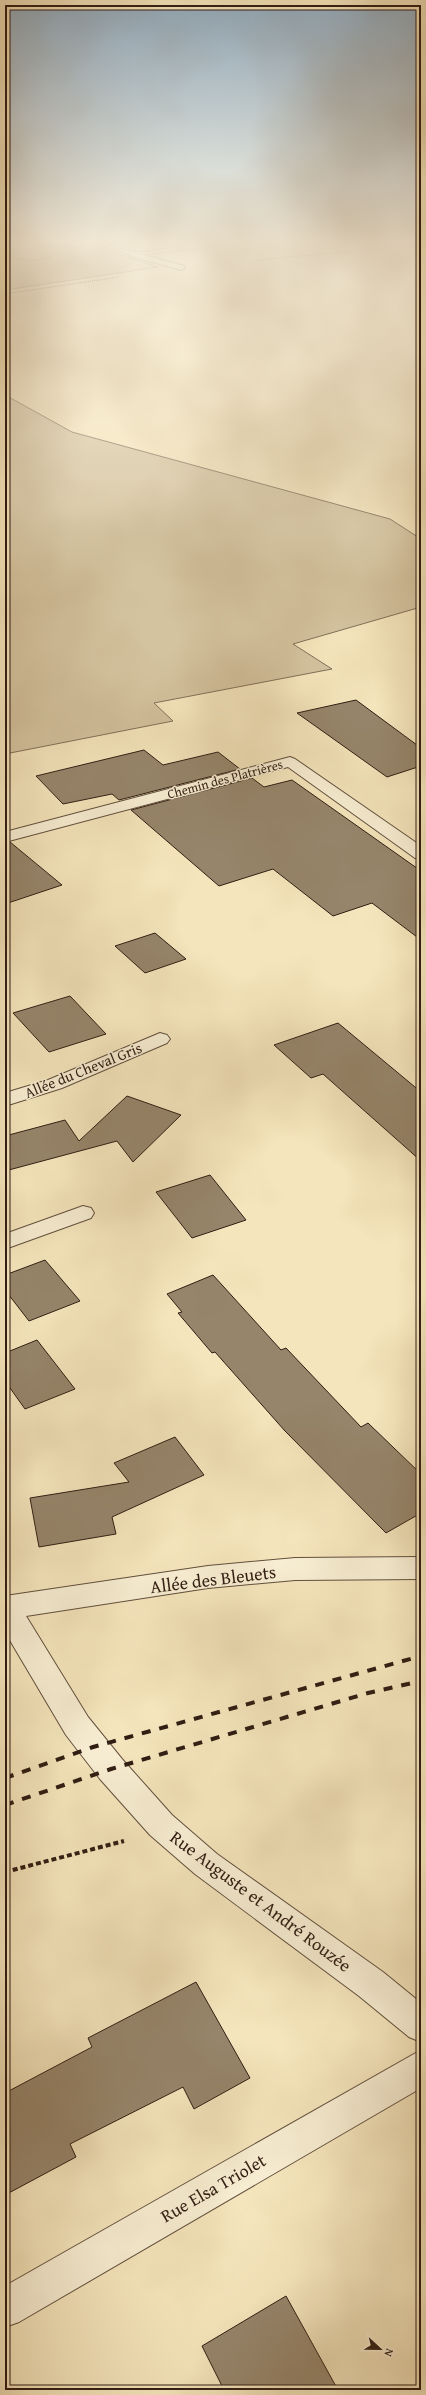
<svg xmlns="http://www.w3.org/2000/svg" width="426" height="2395" font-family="'Gentium Book Plus',serif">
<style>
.green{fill:#d4c39f;stroke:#827059}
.building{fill:#96856b;stroke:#301d13}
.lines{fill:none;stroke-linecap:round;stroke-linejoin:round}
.service-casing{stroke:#614f3d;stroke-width:2}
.minor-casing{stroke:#614f3d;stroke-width:2}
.path-far1{stroke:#301d13;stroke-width:1;stroke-dasharray:1 1;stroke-linecap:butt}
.path{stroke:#301d13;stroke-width:4;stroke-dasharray:5 3;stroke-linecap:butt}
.service{fill:#f8eed3;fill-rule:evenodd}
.minor{fill:#f8eed3;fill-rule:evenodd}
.rail{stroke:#301d13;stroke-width:4;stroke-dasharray:9 9;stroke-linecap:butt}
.labels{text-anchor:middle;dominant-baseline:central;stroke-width:3;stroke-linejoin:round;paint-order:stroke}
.far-street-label{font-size:13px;fill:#301d13;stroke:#f8eed3}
.street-label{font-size:15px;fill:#301d13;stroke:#f8eed3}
.near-street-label{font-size:18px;fill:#301d13;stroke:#f8eed3}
</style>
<rect width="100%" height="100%" fill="#f5e5bc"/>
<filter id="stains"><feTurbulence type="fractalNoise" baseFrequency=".005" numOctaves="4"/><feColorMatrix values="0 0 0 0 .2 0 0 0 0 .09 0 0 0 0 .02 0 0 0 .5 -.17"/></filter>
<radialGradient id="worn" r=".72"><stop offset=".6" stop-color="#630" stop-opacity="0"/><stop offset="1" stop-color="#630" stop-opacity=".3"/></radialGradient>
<g class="green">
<polygon points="78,242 158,267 5,290 5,252"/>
<polygon points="5,395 72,432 390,519 421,539 421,607 293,644 332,669 154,703 173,721 5,754"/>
</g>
<g class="building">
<polygon points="356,700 421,748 421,766 387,777 297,713"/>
<polygon points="144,750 163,765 218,752 240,769 119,800 112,794 63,804 36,776"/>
<polygon points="252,778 264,787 292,780 421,871 421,940 372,903 333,916 273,869 219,886 131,810"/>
<polygon points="10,842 62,885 5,904 5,843"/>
<polygon points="155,933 186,959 145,973 115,946"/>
<polygon points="70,996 106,1034 49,1052 13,1013"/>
<polygon points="338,1023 421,1092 421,1161 323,1074 311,1078 274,1045"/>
<polygon points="127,1096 181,1115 133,1162 117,1141 5,1171 5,1136 65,1120 79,1141"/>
<polygon points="210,1175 246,1220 192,1238 156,1192"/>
<polygon points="45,1260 80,1301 29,1321 5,1290 5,1275"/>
<polygon points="213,1275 281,1350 286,1348 361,1427 368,1423 421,1474 421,1513 386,1533 285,1431 215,1352 212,1353 178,1313 182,1312 167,1294"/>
<polygon points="37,1340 75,1389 25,1409 5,1381 5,1353"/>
<polygon points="175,1437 204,1475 112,1517 116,1534 39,1547 30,1498 129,1482 114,1463"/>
<polygon points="196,1982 250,2078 194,2109 183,2087 70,2144 76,2157 5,2195 5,2093 92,2047 88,2038"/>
<polygon points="286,2296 338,2390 224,2390 202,2346"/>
</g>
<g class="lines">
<defs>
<g id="service">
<polygon points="421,242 421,246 414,247 410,245"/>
<polygon points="133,252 184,266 185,268 181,270 130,256 129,254"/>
<polygon points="160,1033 167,1035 170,1039 167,1043 62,1088 5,1106 5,1093 48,1080"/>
<polygon points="83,1206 91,1208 94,1213 91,1218 5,1249 5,1234"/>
</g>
<g id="minor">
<path d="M83 240C101 237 117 251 134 252 170 253 209 234 245 240L241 242 133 256Z"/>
<polygon points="290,757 295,759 421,846 421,859 415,858 288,767 5,842 5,832"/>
<polygon points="421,1557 421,1579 295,1580 208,1588 26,1616 88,1717 122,1759 172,1815 217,1854 383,1972 421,2003 421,2042 409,2037 359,1996 195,1874 150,1835 100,1779 66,1735 5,1632 5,1596 208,1566 295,1558"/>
<polygon points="421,2050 421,2088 19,2322 5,2327 5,2286"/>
</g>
</defs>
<use href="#service" class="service-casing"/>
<use href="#minor" class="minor-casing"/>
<g class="path-far1">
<path d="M5 256C22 260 39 264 55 254L50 251 54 245 60 242 59 240"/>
<polyline points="257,260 388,248"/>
<polyline points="5,294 119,277"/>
</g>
<polyline class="path" points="5,1872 124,1841"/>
<use href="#service" class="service"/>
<use href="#minor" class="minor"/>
<g class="rail">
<polyline points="5,1778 93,1747 421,1656"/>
<polyline points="5,1805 111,1769 368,1693 421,1681"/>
</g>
</g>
<linearGradient id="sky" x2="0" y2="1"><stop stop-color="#92acc0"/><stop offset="0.42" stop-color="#faf3e1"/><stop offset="1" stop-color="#faf3e1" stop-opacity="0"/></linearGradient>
<rect width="426" height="575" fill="url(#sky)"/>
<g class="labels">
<g class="far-street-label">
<text transform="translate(225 779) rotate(-15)">Chemin des Platrières</text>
</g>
<g class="street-label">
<text transform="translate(83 1070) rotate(-22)">Allée du Cheval Gris</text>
</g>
<g class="near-street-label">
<text transform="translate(213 1579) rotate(-7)">Allée des Bleuets</text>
<text transform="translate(261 1901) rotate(37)">Rue Auguste et André Rouzée</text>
<text transform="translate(213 2188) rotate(-30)">Rue Elsa Triolet</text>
</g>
</g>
<rect width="426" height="2395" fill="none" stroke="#f5e5bc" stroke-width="20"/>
<rect x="6" y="6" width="414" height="2383" fill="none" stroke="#301d13" stroke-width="2"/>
<rect x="10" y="10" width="406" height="2375" fill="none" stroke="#301d13"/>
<g transform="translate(380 2349) rotate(112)" stroke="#f8eed3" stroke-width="3" paint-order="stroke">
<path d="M0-3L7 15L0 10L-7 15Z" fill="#301d13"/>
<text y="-6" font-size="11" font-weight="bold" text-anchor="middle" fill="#301d13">N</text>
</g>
<rect width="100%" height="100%" filter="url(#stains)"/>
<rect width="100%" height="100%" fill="url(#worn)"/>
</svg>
